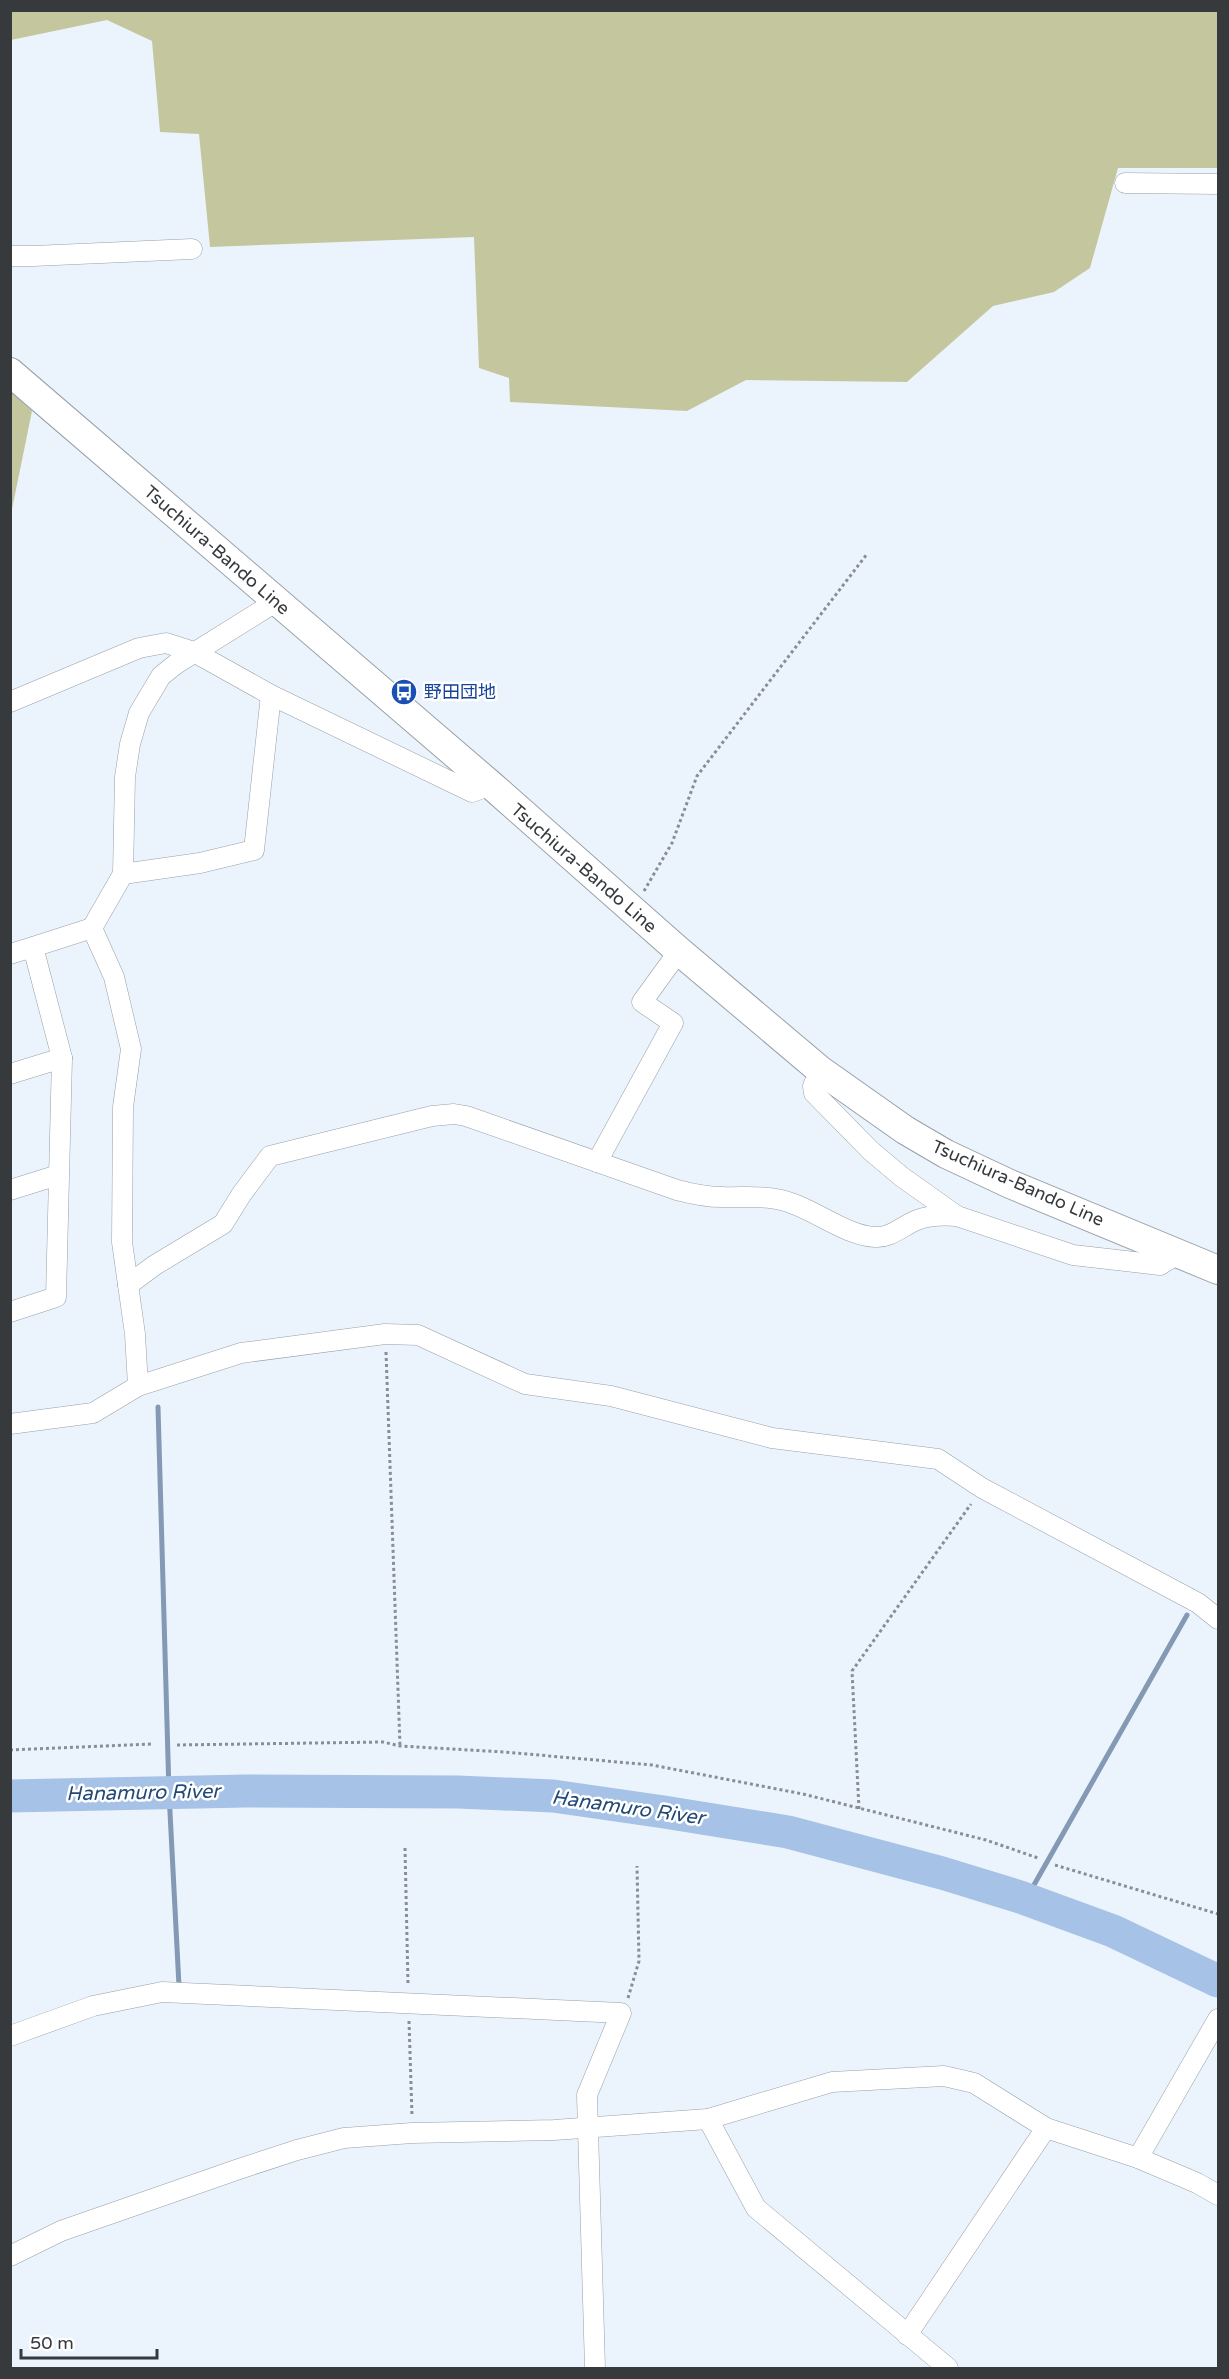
<svg xmlns="http://www.w3.org/2000/svg" width="1229" height="2379" font-family="'Varela Round','Noto Sans JP',sans-serif">
<style>
.green{fill:#c4c79e}
.lines{fill:none;stroke-linecap:round;stroke-linejoin:round}
.stream{stroke:#8499b3;stroke-width:5}
.river{stroke:#a6c2e6;stroke-width:33}
.minor-casing{stroke:#98a0a7;stroke-width:21}
.secondary-casing{stroke:#98a0a7;stroke-width:30}
.path{stroke:#888e93;stroke-width:3;stroke-dasharray:3 3;stroke-linecap:butt}
.minor{stroke:#fff;stroke-width:20}
.secondary{stroke:#fff;stroke-width:28}
.labels{text-anchor:middle;dominant-baseline:central;stroke-width:5;stroke-linejoin:round;paint-order:stroke}
.street-label{font-size:18px;fill:#363a3d;stroke:#fff}
.transit-label{font-size:18px;fill:#164399;stroke:#fff;text-anchor:start}
.water-label{font-size:20px;font-style:italic;fill:#234977;stroke:#fff}
</style>
<rect width="100%" height="100%" fill="#ebf4fc"/>
<g class="green">
<polygon points="11,10 1218,11 1218,168 1118,168 1090,268 1054,292 993,306 907,382 746,380 687,411 510,402 509,378 479,368 474,237 210,247 199,134 160,132 152,41 107,20 11,40"/>
<polygon points="11,392 32,411 11,514"/>
</g>
<g class="lines">
<g class="stream">
<polyline points="158,1407 169,1793 179,1986"/>
<polyline points="1026,1899 1187,1615"/>
</g>
<polyline class="river" points="10,1796 245,1791 458,1792 553,1796 664,1812 788,1832 942,1873 1020,1897 1113,1931 1218,1981"/>
<defs>
<g id="minor">
<polyline points="1125,183 1218,184"/>
<polyline points="10,256 33,256 192,249"/>
<polyline points="10,702 139,648 166,643 194,652 271,695 472,792 491,785"/>
<polyline points="123,874 200,863 254,850 271,695"/>
<polyline points="92,928 114,977 131,1049 123,1107 122,1242 135,1334 138,1386"/>
<polyline points="33,947 92,928 123,874 125,777 130,744 139,713 161,676 176,664 277,601"/>
<polyline points="10,954 33,947 62,1058 56,1297 10,1312"/>
<polyline points="820,1070 813,1086 814,1093 871,1151 902,1177 957,1216"/>
<polyline points="10,1074 62,1058"/>
<polyline points="597,1162 673,1023 642,1002 679,951"/>
<polyline points="10,1190 58,1175"/>
<path d="M128 1285 155 1265 223 1224 241 1195 270 1156 432 1116 454 1114 466 1116 677 1190C692 1194 707 1197 722 1197 741 1198 762 1195 781 1200 810 1206 845 1236 875 1237 891 1238 902 1226 917 1220 930 1215 943 1215 957 1216L1073 1255 1160 1265 1179 1253"/>
<polyline points="10,1424 93,1413 138,1386 241,1353 385,1334 418,1335 525,1384 611,1396 772,1438 938,1459 982,1488 1198,1603 1218,1619"/>
<polyline points="10,2036 93,2006 162,1992 621,2013 587,2095 595,2368"/>
<polyline points="708,2119 756,2208 948,2368"/>
<polyline points="1138,2158 1218,2019"/>
<polyline points="10,2256 61,2231 239,2169 297,2150 344,2138 412,2133 554,2130 708,2119 832,2082 944,2076 974,2083 1046,2128 1138,2158 1197,2183 1218,2195"/>
<polyline points="907,2335 1046,2128"/>
</g>
<polyline id="secondary" points="10,372 491,785 679,951 820,1070 905,1130 946,1154 1010,1184 1218,1270"/>
</defs>
<use href="#minor" class="minor-casing"/>
<use href="#secondary" class="secondary-casing"/>
<g class="path">
<polyline points="644,891 672,843 697,776 867,554"/>
<polyline points="386,1352 400,1746"/>
<polyline points="177,1745 383,1742 400,1746 504,1752 652,1765 803,1794 986,1840 1038,1858"/>
<polyline points="10,1750 153,1744"/>
<polyline points="859,1809 852,1671 971,1504"/>
<polyline points="405,1848 408,1984"/>
<polyline points="1055,1865 1218,1914"/>
<polyline points="628,1998 639,1961 637,1866"/>
<polyline points="409,2021 412,2116"/>
</g>
<use href="#minor" class="minor"/>
<use href="#secondary" class="secondary"/>
</g>
<defs>
<symbol id="bus-disc" viewBox="-11 -11 22 22"><circle r="9.5" fill="#1a4fb4" stroke="#fff"/><path d="M-5-6H5V4H4V6H2V4H-2V6H-4V4H-5ZM-3.5-4V0h7V-4ZM-3.5 1.2v1.5H-2V1.2ZM2 1.2v1.5H3.5V1.2Z" fill="#fff"/></symbol>
</defs>
<g fill-rule="evenodd">
<use href="#bus-disc" x="389" y="677" width="30" height="30"/>
</g>
<g class="labels">
<g class="street-label">
<text transform="translate(217 550) rotate(41)">Tsuchiura-Bando Line</text>
<text transform="translate(584 868) rotate(41)">Tsuchiura-Bando Line</text>
<text transform="translate(1018 1183) rotate(24)">Tsuchiura-Bando Line</text>
</g>
<g class="transit-label">
<text x="424" y="692">野田団地</text>
</g>
<g class="water-label">
<text transform="translate(143 1793) rotate(-1)">Hanamuro River</text>
<text transform="translate(628 1808) rotate(8)">Hanamuro River</text>
</g>
</g>
<rect width="1229" height="2379" fill="none" stroke="#363a3d" stroke-width="24"/>
<path d="M21 2349v9h136v-9" fill="none" stroke="#363a3d" stroke-width="3"/>
<text x="30" y="2349" font-size="18" fill="#363a3d" stroke="#ffffff" stroke-width="4.5" paint-order="stroke">50 m</text>
</svg>
